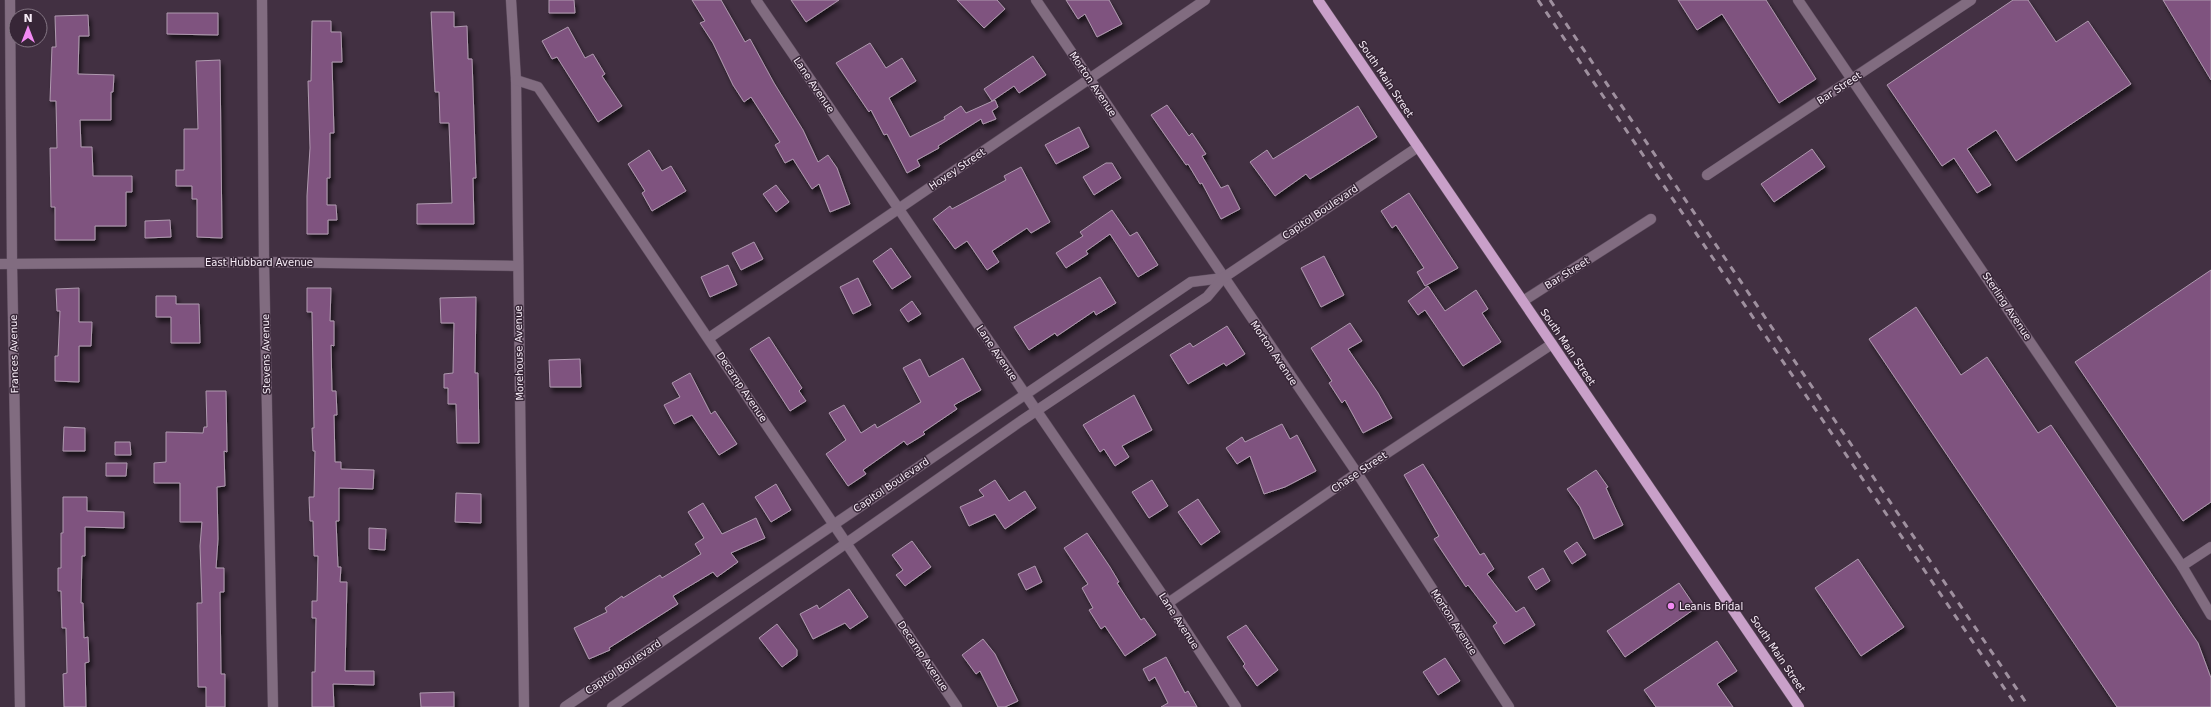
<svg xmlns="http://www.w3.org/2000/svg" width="2211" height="707" font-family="'DejaVu Sans',sans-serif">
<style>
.building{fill:#7f527f;stroke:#af9aaf;filter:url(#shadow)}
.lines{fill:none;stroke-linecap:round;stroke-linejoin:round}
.minor-casing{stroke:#5f4e5f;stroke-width:11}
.major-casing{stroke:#5f4e5f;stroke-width:11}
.minor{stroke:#816c80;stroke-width:10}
.major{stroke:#c9a0c9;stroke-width:10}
.rail{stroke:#9f909f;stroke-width:3;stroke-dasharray:7 7;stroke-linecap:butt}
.poi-dot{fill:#f28af3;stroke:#372637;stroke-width:1.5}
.labels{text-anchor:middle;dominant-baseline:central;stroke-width:3;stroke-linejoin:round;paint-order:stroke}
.street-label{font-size:10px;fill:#f8edf8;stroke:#372637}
.poi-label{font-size:10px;fill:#f8edf8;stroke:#372637;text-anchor:start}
</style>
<defs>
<filter id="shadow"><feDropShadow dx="2.5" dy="4.5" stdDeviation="2" flood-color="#0009"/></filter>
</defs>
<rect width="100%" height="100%" fill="#423042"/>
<g class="building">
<polygon points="549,0 574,0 575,13 549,13"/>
<polygon points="692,0 721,0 745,42 750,39 774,83 803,130 818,162 828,155 837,168 850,204 830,212 819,184 812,189 793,159 785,163 775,145 780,142 751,97 744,102 733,85 713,43 700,23 705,21"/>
<polygon points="791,0 839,0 806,22"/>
<polygon points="957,0 997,0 1005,9 984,28"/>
<polygon points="1066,0 1109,0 1122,24 1097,37 1085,14 1078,19"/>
<polygon points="1678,0 1766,0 1816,79 1779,103 1722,14 1697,30"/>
<polygon points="2013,0 2028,0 2056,42 2088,21 2131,84 2016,161 1996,130 1967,149 1991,185 1977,193 1954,158 1942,166 1887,85"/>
<polygon points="2163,0 2211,0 2211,80"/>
<polygon points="431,12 454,12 454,27 467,26 468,59 472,59 476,178 473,178 474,224 417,224 417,204 452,203 449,123 440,123 439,92 435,92"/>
<polygon points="167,13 218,13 218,35 167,34"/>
<polygon points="88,15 89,36 79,36 78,74 114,75 113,92 111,92 111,120 80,120 81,147 92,147 93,176 132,176 132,192 126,192 126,226 95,226 95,240 55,240 55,207 51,207 50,148 57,148 56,101 50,101 52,47 56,47 55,16"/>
<polygon points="312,21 331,21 331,32 341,32 342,62 332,62 334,133 330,133 330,178 327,178 327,205 336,205 337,220 328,220 328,234 307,234 307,196 310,148 308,81 311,81"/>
<polygon points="568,27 585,58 593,54 605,74 602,76 622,106 598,122 557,57 552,59 542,41"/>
<polygon points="870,43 886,68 902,58 916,81 889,98 910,137 945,119 944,117 961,106 966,113 995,100 998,107 992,111 996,119 983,124 981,119 938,146 939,148 917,160 920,166 907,173 887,134 884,135 871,110 869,112 836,63"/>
<polygon points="1033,56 1046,75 1019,93 1014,86 992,101 984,89"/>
<polygon points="220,60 222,238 197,237 197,199 192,199 192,186 176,186 176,170 184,170 184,129 198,129 196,61"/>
<polygon points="1167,105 1189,136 1192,133 1206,154 1202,156 1221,188 1228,185 1240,209 1221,219 1202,183 1200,184 1188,164 1186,165 1151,115"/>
<polygon points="1358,106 1377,137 1310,179 1306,174 1275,196 1250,162 1267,150 1273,159"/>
<polygon points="1079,127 1089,147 1056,164 1045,145"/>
<polygon points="1812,149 1825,167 1774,202 1761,184"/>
<polygon points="649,150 662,171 671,166 686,191 652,211 642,193 645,191 628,164"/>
<polygon points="1106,163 1112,163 1121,178 1094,195 1083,177"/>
<polygon points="1021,167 1050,222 1031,233 1027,228 992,251 999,262 987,270 967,241 955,249 933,219 950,206 952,209 1006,180 1004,176"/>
<polygon points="776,185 789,202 776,212 763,194"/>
<polygon points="1409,193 1458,268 1425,286 1417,272 1424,268 1396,225 1392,228 1381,211"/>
<polygon points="1112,210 1130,236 1137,232 1158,265 1138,277 1110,234 1086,251 1088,254 1066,268 1056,253 1083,236 1080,232"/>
<polygon points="170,220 171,237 145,238 145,221"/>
<polygon points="754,242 763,259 741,270 732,253"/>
<polygon points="891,248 911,277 892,289 873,261"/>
<polygon points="1324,256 1344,295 1321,307 1301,268"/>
<polygon points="728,265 737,285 710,297 701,277"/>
<polygon points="2211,270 2211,502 2183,521 2075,362"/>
<polygon points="1100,277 1116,303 1096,315 1094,311 1057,336 1055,333 1029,350 1014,327"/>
<polygon points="858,278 871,305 853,314 840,287"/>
<polygon points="1428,286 1445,311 1476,290 1488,309 1482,313 1501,342 1463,366 1425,310 1418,315 1408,301"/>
<polygon points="79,288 79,322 92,322 91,346 79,346 79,382 55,381 55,356 58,356 60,311 57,311 56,289"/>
<polygon points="307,288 331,288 330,321 334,321 334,346 331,345 332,391 336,391 337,415 334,415 335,462 341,462 341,469 374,470 373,489 339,488 339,521 336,521 338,567 341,567 340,582 347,582 345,671 374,671 374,685 333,684 334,707 312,707 312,672 315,672 316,618 312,618 312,601 317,601 318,556 314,556 313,521 310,521 309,497 314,497 315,451 313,451 312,428 314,428 312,312 307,312"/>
<polygon points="156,296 176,296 176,304 199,304 200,343 171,343 171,317 156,317"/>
<polygon points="476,297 475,373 478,373 479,443 457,443 456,404 448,404 448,388 444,388 444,374 453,373 454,323 441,323 440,298"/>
<polygon points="912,301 921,314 908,322 900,310"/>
<polygon points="1916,307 1961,375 1987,357 2038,433 2051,425 2198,643 2211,678 2211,707 2117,707 1869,339"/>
<polygon points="1350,323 1362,341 1348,349 1378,393 1392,418 1363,433 1345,400 1342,403 1329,383 1332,381 1311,348"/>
<polygon points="1227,326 1245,354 1226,366 1224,363 1188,384 1170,355 1190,343 1193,347"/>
<polygon points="769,337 802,388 799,391 806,401 790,411 750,349"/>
<polygon points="963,358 981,390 954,405 957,409 923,432 925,434 907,445 904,441 863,470 866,474 848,486 826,454 846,440 829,413 844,405 861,433 875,424 877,428 921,402 903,368 920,359 929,377"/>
<polygon points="580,359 581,387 550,387 549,360"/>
<polygon points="690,373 711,414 715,411 737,444 719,455 692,415 674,424 664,405 680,397 672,383"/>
<polygon points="206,391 226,391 227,452 224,451 225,486 217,487 218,539 216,568 224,568 224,592 220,592 221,674 225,674 225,707 206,707 206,687 198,687 197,603 202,603 200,546 202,522 180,522 180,483 154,483 154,463 166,462 166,432 203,433 204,427 207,427"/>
<polygon points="1134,395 1152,430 1122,446 1129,457 1115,466 1104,449 1100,452 1083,425"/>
<polygon points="1282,424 1290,439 1297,435 1316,471 1285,487 1264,494 1250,456 1237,464 1226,448 1242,437 1245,442"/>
<polygon points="64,427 85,428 85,451 63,451"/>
<polygon points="115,442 130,442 131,455 115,455"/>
<polygon points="106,463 127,463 126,476 106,476"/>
<polygon points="1423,464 1480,555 1484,553 1494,569 1487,574 1516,612 1524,607 1535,625 1504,644 1493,626 1497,623 1468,585 1466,587 1434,539 1439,536 1404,475"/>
<polygon points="1596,470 1608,487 1606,488 1623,525 1594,539 1580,507 1567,489"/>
<polygon points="995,480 1009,501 1025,491 1036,508 1005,529 995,514 969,526 960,507 984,496 979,490"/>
<polygon points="1152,480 1168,506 1149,518 1132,492"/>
<polygon points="776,484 791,510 771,522 755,497"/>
<polygon points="456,493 481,494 481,523 455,522"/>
<polygon points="63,497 87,497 87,511 124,512 124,528 85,527 85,556 82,556 81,603 83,603 84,638 88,637 89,662 85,663 86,707 64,707 63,674 67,673 66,628 62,628 61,591 58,591 58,568 61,568 61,533 63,533"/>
<polygon points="1198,499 1220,532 1201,545 1178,512"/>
<polygon points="703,503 722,534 756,518 765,538 731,553 738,562 717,577 713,572 673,596 678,604 609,648 610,650 589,659 574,628 607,612 605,608 622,596 623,598 660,575 662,578 701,554 695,544 704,538 688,512"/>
<polygon points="369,528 386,529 385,550 369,549"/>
<polygon points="1087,533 1110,567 1119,582 1117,583 1141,620 1144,618 1156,635 1125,656 1105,626 1101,629 1089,610 1093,608 1082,588 1088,584 1064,548"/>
<polygon points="912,541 931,567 905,586 896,575 903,570 892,555"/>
<polygon points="1577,542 1586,555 1572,564 1564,551"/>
<polygon points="1858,559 1904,627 1861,656 1815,588"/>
<polygon points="1035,566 1042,582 1026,590 1018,574"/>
<polygon points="1543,568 1550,581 1536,590 1528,577"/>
<polygon points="1679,583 1696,608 1625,657 1607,631"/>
<polygon points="849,589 868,617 850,629 845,623 813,639 800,614 817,605 819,609"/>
<polygon points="777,624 797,650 797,656 782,667 759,638"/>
<polygon points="1246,625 1278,670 1257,686 1243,666 1245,664 1227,637"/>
<polygon points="983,639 995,654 1018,701 1005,707 998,707 980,671 976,674 962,655"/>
<polygon points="1717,641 1737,671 1717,684 1733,707 1656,707 1644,690"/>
<polygon points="1166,657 1185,693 1188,691 1197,707 1161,707 1168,703 1155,677 1149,681 1143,669"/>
<polygon points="1445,658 1460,681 1438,695 1423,672"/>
<polygon points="454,692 454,707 421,707 420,693"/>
</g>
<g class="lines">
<defs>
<g id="minor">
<polyline points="10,0 12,264 20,707"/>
<polyline points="262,0 264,262 273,707"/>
<polyline points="511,0 516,80 524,707"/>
<polyline points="756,0 1168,603 1236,707"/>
<polyline points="1036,0 1357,473 1509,707"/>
<polyline points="1798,0 2182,566 2211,615"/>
<polyline points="516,80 538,87 957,707"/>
<polyline points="1707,175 1971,0"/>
<polyline points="0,264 264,262 518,266"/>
<polyline points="1523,301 1651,219"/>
<polyline points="709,338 1205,0"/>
<polyline points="2182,566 2211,547"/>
<polyline points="1168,603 1357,473 1552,344"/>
<polyline points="565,707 1191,282 1223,278"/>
<polyline points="612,707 1021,421 1207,297 1223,278 1418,147"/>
</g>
<polyline id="major" points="1318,0 1799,707"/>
</defs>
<use href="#minor" class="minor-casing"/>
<use href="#major" class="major-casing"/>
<use href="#minor" class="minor"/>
<use href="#major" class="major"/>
<g class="rail">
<polyline points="1538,0 2017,707"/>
<polyline points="1550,0 2029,707"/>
</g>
</g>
<circle class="poi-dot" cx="1671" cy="606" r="4"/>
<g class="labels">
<g class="street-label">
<text transform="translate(1386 79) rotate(56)">South Main Street</text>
<text transform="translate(1093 84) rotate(56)">Morton Avenue</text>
<text transform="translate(814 85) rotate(56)">Lane Avenue</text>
<text transform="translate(1839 88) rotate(-33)">Bar Street</text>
<text transform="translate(957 169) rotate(-34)">Hovey Street</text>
<text transform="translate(1320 212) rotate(-34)">Capitol Boulevard</text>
<text x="259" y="262">East Hubbard Avenue</text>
<text transform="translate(1567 273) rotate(-32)">Bar Street</text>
<text transform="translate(2007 306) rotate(56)">Sterling Avenue</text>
<text transform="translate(1568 347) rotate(56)">South Main Street</text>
<text transform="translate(519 353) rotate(-91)">Morehouse Avenue</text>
<text transform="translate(997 353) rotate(56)">Lane Avenue</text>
<text transform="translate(1274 353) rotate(56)">Morton Avenue</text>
<text transform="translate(14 354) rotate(-91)">Frances Avenue</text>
<text transform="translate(266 354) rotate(-91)">Stevens Avenue</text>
<text transform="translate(742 387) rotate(56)">Decamp Avenue</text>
<text transform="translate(1359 472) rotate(-34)">Chase Street</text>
<text transform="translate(891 485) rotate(-34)">Capitol Boulevard</text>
<text transform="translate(1179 621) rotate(57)">Lane Avenue</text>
<text transform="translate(1454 622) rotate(57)">Morton Avenue</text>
<text transform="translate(1778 654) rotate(56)">South Main Street</text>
<text transform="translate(923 656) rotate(56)">Decamp Avenue</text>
<text transform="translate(623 667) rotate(-34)">Capitol Boulevard</text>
</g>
<g class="poi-label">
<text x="1679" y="606">Leanis Bridal</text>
</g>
</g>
<g transform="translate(28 28)"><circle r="19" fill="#372637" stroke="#847684"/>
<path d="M0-3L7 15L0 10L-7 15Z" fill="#f28af3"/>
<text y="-6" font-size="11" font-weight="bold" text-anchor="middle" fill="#f8edf8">N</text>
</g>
</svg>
